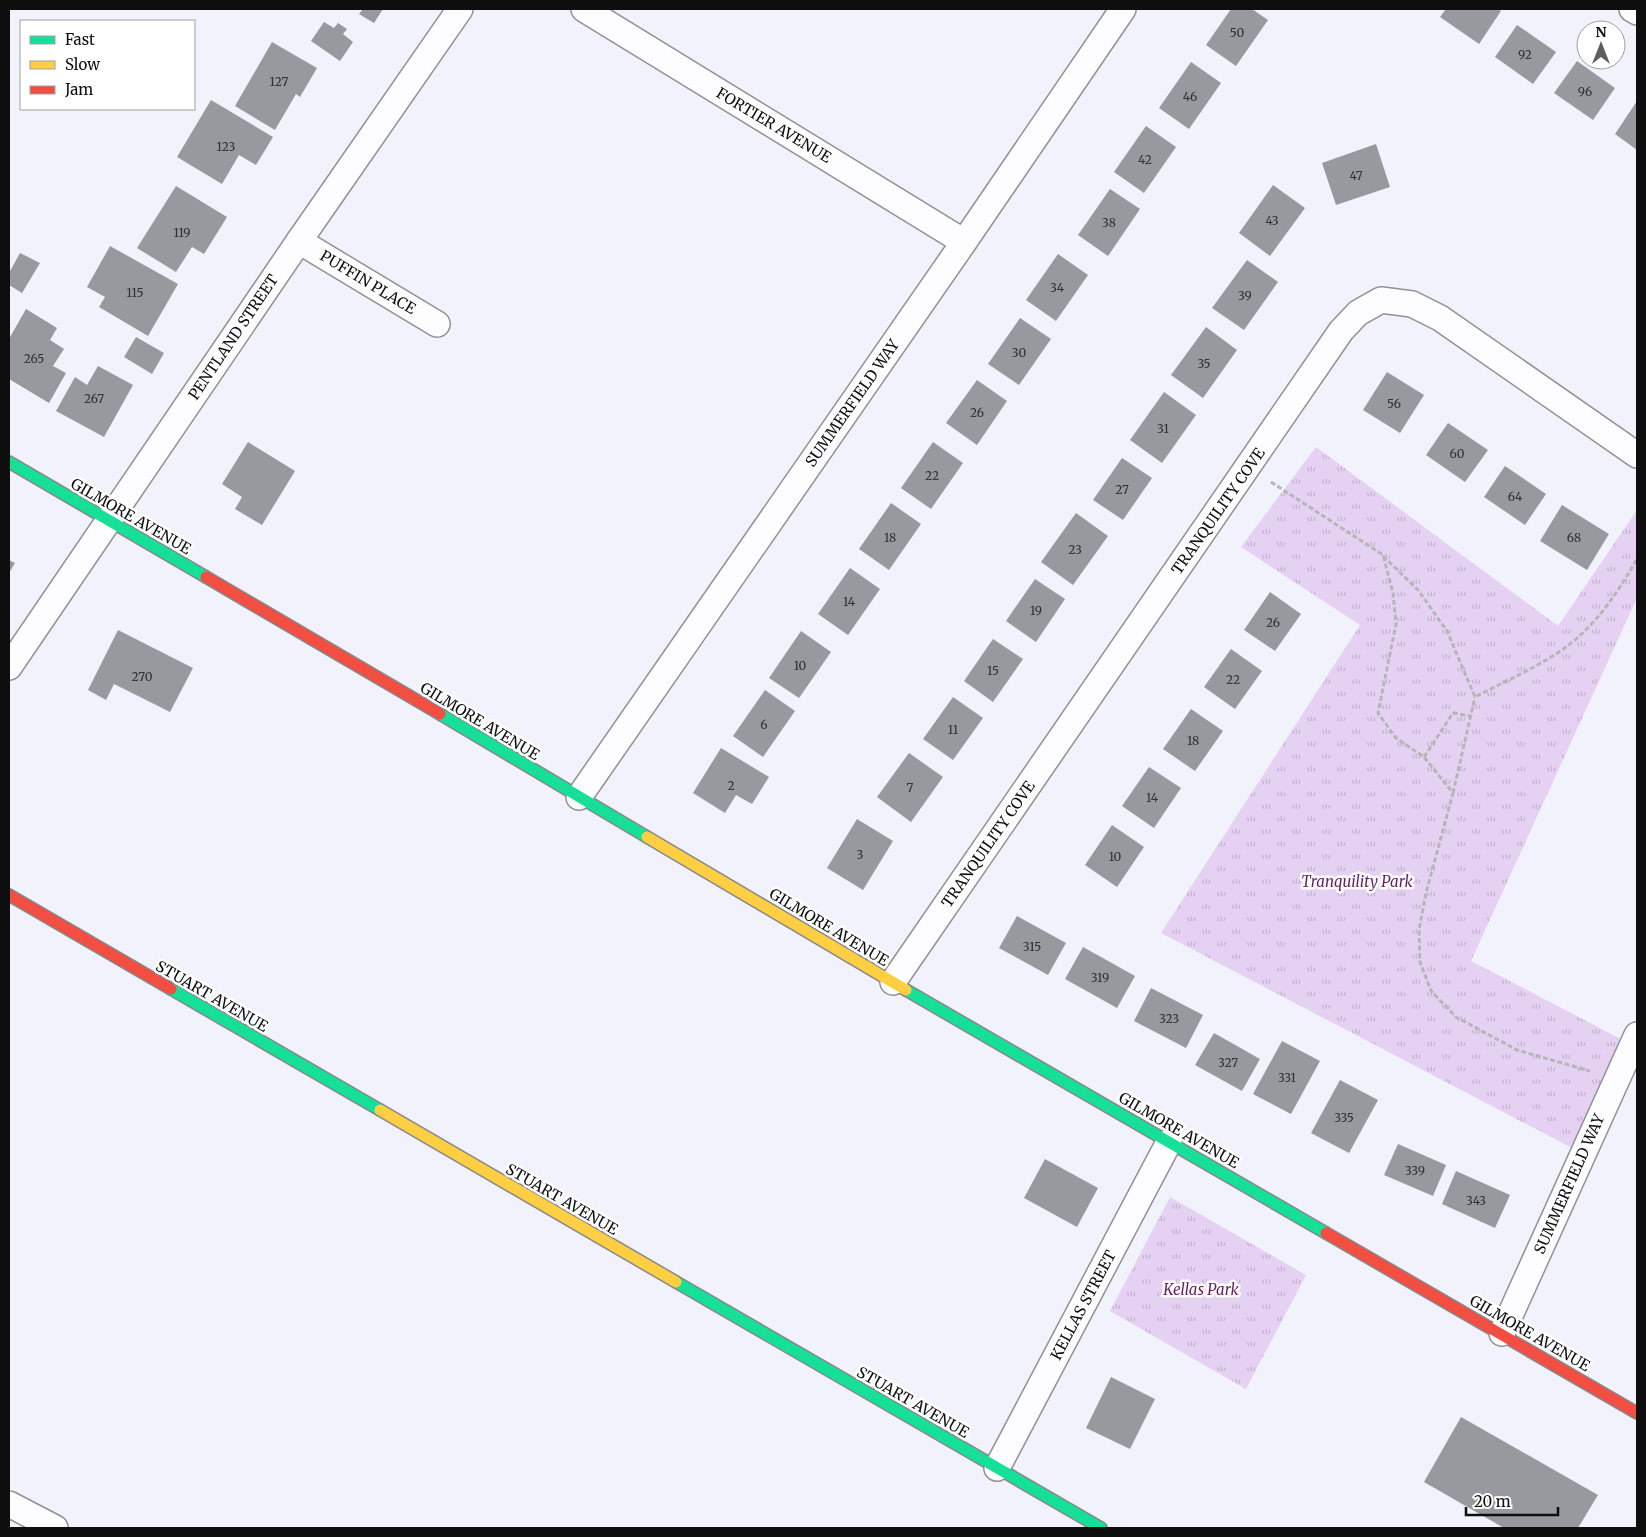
<svg xmlns="http://www.w3.org/2000/svg" width="1646" height="1537" font-family="Merriweather,serif">
<style>
.park{fill:url(#park-tufts)}
.building{fill:#98999f}
.lines{fill:none;stroke-linecap:round;stroke-linejoin:round}
.street-casing{stroke:#919195;stroke-width:28}
.fast-casing{stroke:#87878c;stroke-width:14}
.slow-casing{stroke:#87878c;stroke-width:14}
.jam-casing{stroke:#87878c;stroke-width:14}
.path{stroke:#b6b6b8;stroke-width:3;stroke-dasharray:5 2.5;stroke-linecap:butt}
.street{stroke:#fdfdff;stroke-width:25}
.fast{stroke:#16e098;stroke-width:11}
.slow{stroke:#ffcf43;stroke-width:11}
.jam{stroke:#f24e42;stroke-width:11}
.labels{text-anchor:middle;dominant-baseline:central;stroke-width:5;stroke-linejoin:round;paint-order:stroke}
.number-label{font-size:12px;fill:#303132}
.street-label{font-size:15px;fill:#0e0e0e;stroke:#fff}
.park-label{font-size:15px;font-style:italic;fill:#661e66;stroke:#fff}
</style>
<defs>
<pattern id="park-tufts" width="24" height="20" patternUnits="userSpaceOnUse" patternTransform="scale(1.25)"><rect width="24" height="20" fill="#e5d2f2"/><path d="M3 7l-1-3M5 7V3M7 7l1-3M15 17l-1-3M17 17v-4M19 17l1-3" fill="none" stroke="#c3b3ce"/></pattern>
</defs>
<rect width="100%" height="100%" fill="#f2f2fc"/>
<g class="park">
<polygon points="1316,447 1558,626 1637,510 1637,598 1471,961 1621,1039 1574,1149 1161,933 1360,625 1241,547"/>
<polygon points="1170,1197 1306,1275 1246,1389 1110,1311"/>
</g>
<g class="building">
<polygon points="363,9 383,9 374,23 359,14"/>
<polygon points="1231,9 1252,9 1268,20 1236,66 1206,45"/>
<polygon points="1446,9 1497,9 1501,11 1479,44 1440,17"/>
<polygon points="324,22 334,28 338,23 347,29 343,34 353,42 340,61 311,41"/>
<polygon points="1517,25 1556,52 1533,84 1495,57"/>
<polygon points="272,42 317,68 300,97 296,94 275,130 235,106"/>
<polygon points="1577,61 1615,88 1593,120 1554,93"/>
<polygon points="1191,62 1221,83 1189,129 1159,108"/>
<polygon points="211,100 273,137 256,165 239,155 222,184 177,157"/>
<polygon points="1637,101 1637,150 1615,134"/>
<polygon points="1146,126 1176,147 1144,193 1114,172"/>
<polygon points="1376,144 1390,187 1336,205 1322,163"/>
<polygon points="1273,185 1305,208 1270,256 1239,233"/>
<polygon points="176,186 227,217 204,254 192,247 176,272 137,248"/>
<polygon points="1110,189 1140,209 1108,256 1078,235"/>
<polygon points="110,246 178,284 148,336 99,307 105,297 87,287"/>
<polygon points="20,253 40,263 22,293 9,285 9,273"/>
<polygon points="1058,254 1088,275 1056,321 1026,300"/>
<polygon points="1247,260 1278,282 1244,330 1212,308"/>
<polygon points="26,309 57,328 50,340 64,349 53,366 66,373 49,403 9,379 9,339"/>
<polygon points="1020,318 1051,339 1019,385 988,364"/>
<polygon points="1206,327 1237,350 1203,398 1171,375"/>
<polygon points="136,337 164,353 152,374 124,357"/>
<polygon points="98,366 133,385 104,437 56,411 75,377 87,385"/>
<polygon points="1387,372 1424,395 1400,433 1363,410"/>
<polygon points="977,380 1007,401 977,445 946,423"/>
<polygon points="1164,392 1196,415 1162,463 1130,440"/>
<polygon points="1448,423 1488,450 1465,482 1426,455"/>
<polygon points="248,442 295,471 262,525 235,509 242,497 222,484"/>
<polygon points="933,442 963,463 931,509 901,488"/>
<polygon points="1122,458 1152,478 1123,520 1093,500"/>
<polygon points="1505,466 1546,494 1525,525 1484,497"/>
<polygon points="891,503 921,524 889,570 859,549"/>
<polygon points="1562,505 1609,534 1587,570 1540,541"/>
<polygon points="1076,513 1108,536 1073,585 1041,562"/>
<polygon points="9,560 15,563 9,573"/>
<polygon points="850,568 880,589 848,635 818,614"/>
<polygon points="1035,579 1065,599 1036,642 1006,621"/>
<polygon points="1270,592 1301,614 1275,651 1244,630"/>
<polygon points="118,630 193,668 170,712 114,684 106,700 88,690"/>
<polygon points="801,631 831,652 799,698 769,678"/>
<polygon points="993,639 1023,659 993,702 964,681"/>
<polygon points="1231,649 1262,671 1235,709 1204,687"/>
<polygon points="765,690 795,711 763,757 733,736"/>
<polygon points="953,697 983,718 953,760 923,739"/>
<polygon points="1191,709 1223,731 1195,771 1163,749"/>
<polygon points="721,748 769,777 752,804 736,795 725,813 693,793"/>
<polygon points="909,753 943,777 911,822 877,797"/>
<polygon points="1149,767 1181,788 1154,828 1122,806"/>
<polygon points="857,819 893,841 863,890 827,868"/>
<polygon points="1112,825 1144,847 1117,887 1085,865"/>
<polygon points="1017,916 1066,943 1048,975 999,948"/>
<polygon points="1083,947 1135,976 1117,1008 1065,979"/>
<polygon points="1151,988 1203,1015 1186,1048 1134,1021"/>
<polygon points="1214,1033 1260,1059 1242,1091 1195,1065"/>
<polygon points="1282,1041 1320,1061 1291,1114 1253,1094"/>
<polygon points="1340,1080 1378,1100 1349,1153 1311,1133"/>
<polygon points="1398,1144 1446,1165 1433,1196 1384,1175"/>
<polygon points="1045,1159 1098,1188 1077,1227 1024,1198"/>
<polygon points="1456,1171 1510,1195 1495,1228 1442,1204"/>
<polygon points="1111,1377 1155,1399 1130,1449 1086,1428"/>
<polygon points="1461,1417 1598,1495 1578,1528 1504,1528 1424,1482"/>
</g>
<g class="lines">
<defs>
<g id="street">
<polyline points="584,9 964,242"/>
<polyline points="1632,9 1637,12"/>
<polyline points="299,241 437,324"/>
<polyline points="9,667 299,241 460,9"/>
<polyline points="579,797 964,242 1123,9"/>
<polyline points="893,982 1341,331 1358,313 1381,300 1412,304 1440,318 1637,455"/>
<polyline points="1502,1333 1637,1035"/>
<polyline points="997,1468 1169,1142"/>
<polyline points="9,1504 55,1528"/>
</g>
<g id="fast">
<polyline points="9,462 206,577"/>
<polyline points="440,714 647,837"/>
<polyline points="171,989 380,1110"/>
<polyline points="906,990 1326,1233"/>
<polyline points="676,1282 1101,1528"/>
</g>
<g id="slow">
<polyline points="647,837 906,990"/>
<polyline points="380,1110 676,1282"/>
</g>
<g id="jam">
<polyline points="206,577 440,714"/>
<polyline points="9,895 171,989"/>
<polyline points="1326,1233 1637,1413"/>
</g>
</defs>
<use href="#street" class="street-casing"/>
<use href="#fast" class="fast-casing"/>
<use href="#slow" class="slow-casing"/>
<use href="#jam" class="jam-casing"/>
<g class="path">
<polyline points="1271,482 1383,555 1393,593 1396,624 1378,713 1396,738 1424,757 1453,793 1426,893 1419,930 1420,962 1431,991 1456,1017 1517,1050 1590,1071"/>
<path d="M1383 556 1418 590 1447 631 1475 697C1505 681 1539 667 1566 647 1597 624 1618 592 1637 559"/>
<polyline points="1424,757 1453,713 1471,716"/>
<polyline points="1453,793 1475,697"/>
</g>
<use href="#street" class="street"/>
<use href="#fast" class="fast"/>
<use href="#slow" class="slow"/>
<use href="#jam" class="jam"/>
</g>
<g class="labels">
<g class="number-label">
<text x="1237" y="32">50</text>
<text x="1525" y="54">92</text>
<text x="279" y="81">127</text>
<text x="1585" y="91">96</text>
<text x="1190" y="96">46</text>
<text x="226" y="146">123</text>
<text x="1145" y="159">42</text>
<text x="1356" y="175">47</text>
<text x="1272" y="220">43</text>
<text x="1109" y="222">38</text>
<text x="182" y="232">119</text>
<text x="1057" y="287">34</text>
<text x="135" y="292">115</text>
<text x="1245" y="295">39</text>
<text x="1019" y="352">30</text>
<text x="34" y="358">265</text>
<text x="1204" y="363">35</text>
<text x="94" y="398">267</text>
<text x="1394" y="403">56</text>
<text x="977" y="412">26</text>
<text x="1163" y="428">31</text>
<text x="1457" y="453">60</text>
<text x="932" y="475">22</text>
<text x="1122" y="489">27</text>
<text x="1515" y="496">64</text>
<text x="890" y="537">18</text>
<text x="1574" y="537">68</text>
<text x="1075" y="549">23</text>
<text x="849" y="601">14</text>
<text x="1036" y="610">19</text>
<text x="1273" y="622">26</text>
<text x="800" y="665">10</text>
<text x="993" y="670">15</text>
<text x="142" y="676">270</text>
<text x="1233" y="679">22</text>
<text x="764" y="724">6</text>
<text x="953" y="729">11</text>
<text x="1193" y="740">18</text>
<text x="731" y="785">2</text>
<text x="910" y="787">7</text>
<text x="1152" y="797">14</text>
<text x="860" y="854">3</text>
<text x="1115" y="856">10</text>
<text x="1032" y="946">315</text>
<text x="1100" y="977">319</text>
<text x="1169" y="1018">323</text>
<text x="1228" y="1062">327</text>
<text x="1287" y="1077">331</text>
<text x="1344" y="1117">335</text>
<text x="1415" y="1170">339</text>
<text x="1476" y="1200">343</text>
</g>
<g class="street-label">
<text transform="translate(774 125) rotate(31)">FORTIER AVENUE</text>
<text transform="translate(368 282) rotate(31)">PUFFIN PLACE</text>
<text transform="translate(233 337) rotate(-56)">PENTLAND STREET</text>
<text transform="translate(852 403) rotate(-55)">SUMMERFIELD WAY</text>
<text transform="translate(1218 511) rotate(-55)">TRANQUILITY COVE</text>
<text transform="translate(131 516) rotate(30)">GILMORE AVENUE</text>
<text transform="translate(480 721) rotate(31)">GILMORE AVENUE</text>
<text transform="translate(988 844) rotate(-55)">TRANQUILITY COVE</text>
<text transform="translate(829 927) rotate(31)">GILMORE AVENUE</text>
<text transform="translate(212 996) rotate(30)">STUART AVENUE</text>
<text transform="translate(1179 1130) rotate(30)">GILMORE AVENUE</text>
<text transform="translate(1569 1184) rotate(-66)">SUMMERFIELD WAY</text>
<text transform="translate(562 1199) rotate(30)">STUART AVENUE</text>
<text transform="translate(1083 1305) rotate(-62)">KELLAS STREET</text>
<text transform="translate(1530 1333) rotate(30)">GILMORE AVENUE</text>
<text transform="translate(913 1402) rotate(30)">STUART AVENUE</text>
</g>
<g class="park-label">
<text x="1357" y="881">Tranquility Park</text>
<text x="1201" y="1289">Kellas Park</text>
</g>
</g>
<rect width="1646" height="1537" fill="none" stroke="#0e0e0e" stroke-width="20"/>
<rect x="20" y="20" width="175" height="90" fill="#ffffff" stroke="#9f9f9f"/>
<rect x="30" y="36" width="25" height="8" fill="#16e098" stroke="#9f9f9f"/>
<text x="65" y="45" font-size="15" fill="#0e0e0e">Fast</text>
<rect x="30" y="61" width="25" height="8" fill="#ffcf43" stroke="#9f9f9f"/>
<text x="65" y="70" font-size="15" fill="#0e0e0e">Slow</text>
<rect x="30" y="86" width="25" height="8" fill="#f24e42" stroke="#9f9f9f"/>
<text x="65" y="95" font-size="15" fill="#0e0e0e">Jam</text>
<g transform="translate(1601 45)"><circle r="24" fill="#ffffff" stroke="#9f9f9f"/>
<path d="M0-4L9 19L0 12L-9 19Z" fill="#5e5e61"/>
<text y="-8" font-size="14" font-weight="bold" text-anchor="middle" fill="#0e0e0e">N</text>
</g>
<path d="M1466 1507v8h92v-8" fill="none" stroke="#0e0e0e" stroke-width="2.5"/>
<text x="1474" y="1507" font-size="15" fill="#0e0e0e" stroke="#ffffff" stroke-width="4" paint-order="stroke">20 m</text>
</svg>
